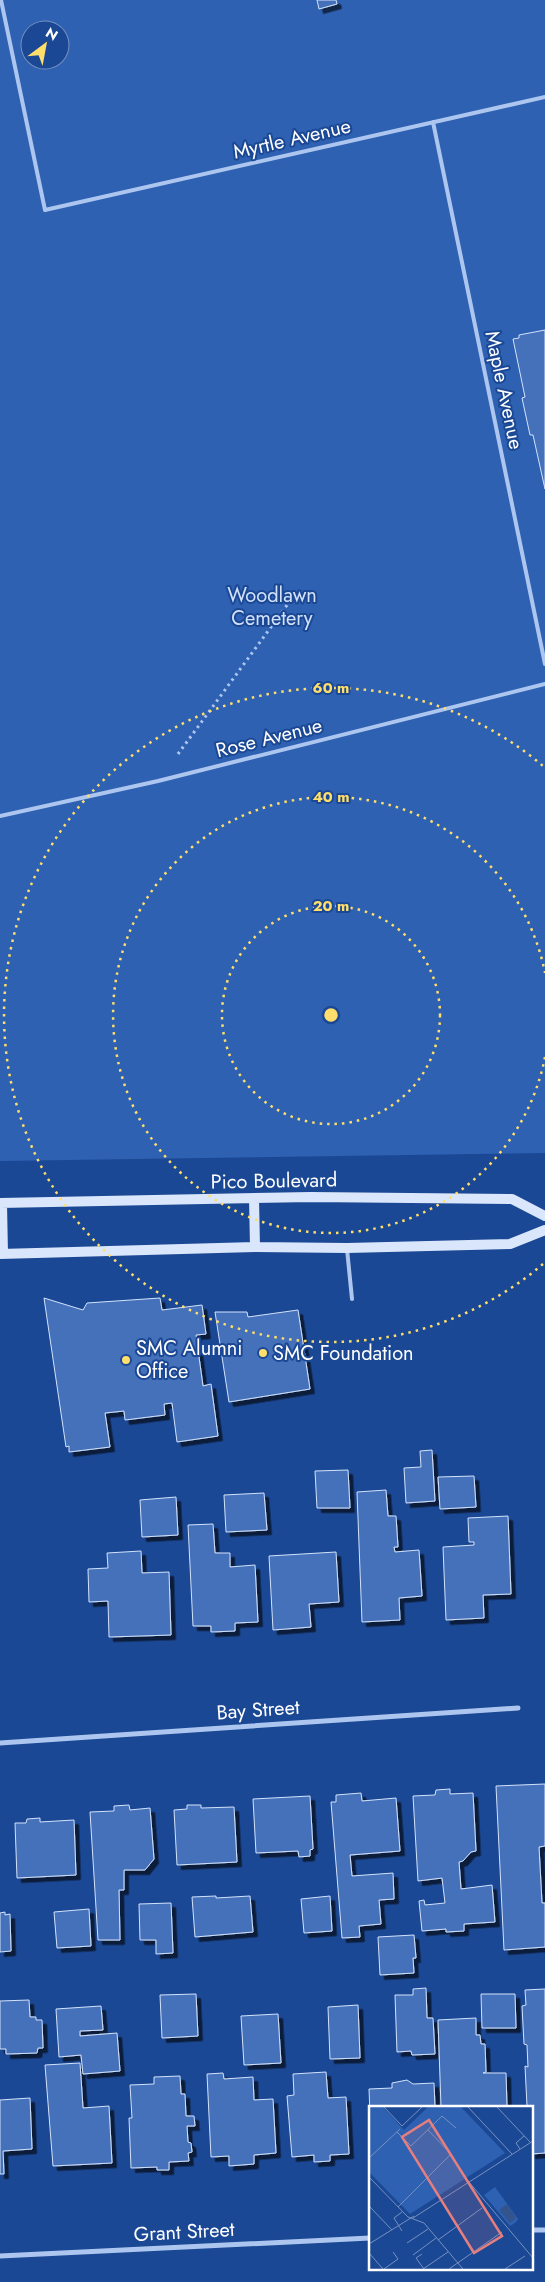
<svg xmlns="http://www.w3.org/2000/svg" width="545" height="2282" font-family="Jost,sans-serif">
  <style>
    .green { fill: #2e61b2; fill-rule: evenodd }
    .building { fill: #4471ba; stroke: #d3e2fb; filter: url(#shadow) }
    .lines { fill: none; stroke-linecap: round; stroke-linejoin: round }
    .path { stroke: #adc6ef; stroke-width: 3; stroke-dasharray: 2.5 4; stroke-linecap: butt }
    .service { stroke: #adc6ef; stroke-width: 4 }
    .minor { stroke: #adc6ef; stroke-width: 5 }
    .secondary { stroke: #dae6fb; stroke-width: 10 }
    .ring { fill: none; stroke: #ffde6b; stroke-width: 2.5; stroke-dasharray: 2.5 5 }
    .poi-dot { fill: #ffde6b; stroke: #1b4894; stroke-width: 2 }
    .labels { text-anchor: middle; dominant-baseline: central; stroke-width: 4; stroke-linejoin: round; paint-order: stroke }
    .street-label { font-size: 20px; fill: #fff; stroke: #1b4894 }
    .park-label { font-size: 20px; fill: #d3e2fb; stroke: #1b4894 }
    .poi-label { font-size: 20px; fill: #fff; stroke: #1b4894; text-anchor: start }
    .inset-road { fill: none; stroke: #7691bf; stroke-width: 1 }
    .view { fill: #e67e7e; fill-opacity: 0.15; stroke: #e67e7e; stroke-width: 2.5 }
    .inset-edge { fill: none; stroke: #fff; stroke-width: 2.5 }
    .centre { fill: #ffde6b; stroke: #1b4894; stroke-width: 2.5 }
    .ring-label { font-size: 15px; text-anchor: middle; font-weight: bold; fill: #ffde6b; stroke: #1b4894; stroke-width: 4; stroke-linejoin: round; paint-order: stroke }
  </style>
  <defs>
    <filter id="shadow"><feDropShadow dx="4.5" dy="4.5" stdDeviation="0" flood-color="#0009"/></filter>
  </defs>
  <rect width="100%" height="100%" fill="#1b4894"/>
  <path class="green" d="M 0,0 L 545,0 L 545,1153 L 0,1161 ZM 30,30 L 60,30 L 60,60 L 30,60 Z"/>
  <path class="building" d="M 317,0 L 336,0 L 337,4 L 319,9 Z
    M 545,330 L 545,489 L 533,435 L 530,435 L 522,398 L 525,397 L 513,339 L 519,338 L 519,335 Z
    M 44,1298 L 83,1310 L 87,1303 L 160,1298 L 162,1310 L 202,1305 L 206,1334 L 196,1335 L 203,1386 L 211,1384 L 218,1436 L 177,1442 L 172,1403 L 164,1404 L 165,1415 L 125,1420 L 124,1411 L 105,1413 L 110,1447 L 69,1452 L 69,1446 L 66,1447 Z
    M 298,1310 L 310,1389 L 229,1402 L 215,1312 L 247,1312 L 248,1317 Z
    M 432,1450 L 435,1501 L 406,1503 L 404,1468 L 421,1467 L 420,1451 Z
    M 348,1470 L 350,1508 L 317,1508 L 315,1471 Z
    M 474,1476 L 476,1507 L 440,1509 L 438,1477 Z
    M 386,1490 L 388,1516 L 396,1516 L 398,1547 L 394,1547 L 395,1552 L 419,1550 L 422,1596 L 399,1598 L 400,1620 L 362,1622 L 357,1492 Z
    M 264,1493 L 267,1530 L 226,1532 L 224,1495 Z
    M 176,1497 L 178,1535 L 142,1537 L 140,1500 Z
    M 508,1516 L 511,1594 L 483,1595 L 484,1618 L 446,1620 L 443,1547 L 474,1545 L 474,1542 L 469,1542 L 468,1518 Z
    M 213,1524 L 215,1553 L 230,1553 L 230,1567 L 255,1565 L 258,1622 L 235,1623 L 235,1631 L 211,1632 L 211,1626 L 193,1626 L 188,1525 Z
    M 141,1551 L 142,1573 L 169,1572 L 171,1635 L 109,1637 L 108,1601 L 89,1602 L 88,1569 L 108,1568 L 107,1553 Z
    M 336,1552 L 339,1602 L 309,1604 L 311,1627 L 273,1630 L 269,1556 Z
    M 545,1784 L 545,1846 L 539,1847 L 542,1903 L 545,1903 L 545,1947 L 504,1950 L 496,1786 Z
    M 450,1789 L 450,1794 L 473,1793 L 476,1851 L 471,1852 L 463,1861 L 459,1862 L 461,1889 L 492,1885 L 495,1922 L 464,1924 L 464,1931 L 446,1932 L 446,1929 L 422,1931 L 419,1901 L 424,1900 L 425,1905 L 445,1903 L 442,1878 L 418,1881 L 413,1796 L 435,1795 L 436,1790 Z
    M 361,1793 L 362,1801 L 396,1798 L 400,1851 L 350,1855 L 352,1876 L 393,1873 L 394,1899 L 379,1900 L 381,1924 L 359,1926 L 360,1937 L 342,1938 L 331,1802 L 336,1802 L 336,1795 Z
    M 310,1796 L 313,1849 L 310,1850 L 310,1856 L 299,1857 L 298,1851 L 256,1853 L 253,1799 Z
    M 129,1805 L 130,1810 L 150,1808 L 154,1859 L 145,1870 L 124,1870 L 124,1890 L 119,1890 L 120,1940 L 98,1940 L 90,1812 L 114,1811 L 114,1806 Z
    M 187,1805 L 201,1805 L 201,1808 L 234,1807 L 237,1862 L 177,1865 L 174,1810 L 187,1809 Z
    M 40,1818 L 40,1822 L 74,1820 L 76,1875 L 17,1878 L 15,1823 L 26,1823 L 27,1819 Z
    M 216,1896 L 216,1898 L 250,1896 L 253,1932 L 195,1937 L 192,1897 Z
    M 330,1896 L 332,1931 L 304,1933 L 301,1899 Z
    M 171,1903 L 173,1953 L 156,1954 L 156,1940 L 140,1940 L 139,1904 Z
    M 89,1909 L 91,1946 L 57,1948 L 54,1912 Z
    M 5,1912 L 5,1915 L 10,1914 L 11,1951 L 0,1952 L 0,1913 Z
    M 414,1935 L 416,1958 L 413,1958 L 414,1973 L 380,1975 L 378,1937 Z
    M 426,1988 L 427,2018 L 433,2018 L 435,2054 L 412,2055 L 411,2051 L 397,2052 L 395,1995 L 413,1995 L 413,1989 Z
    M 545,1989 L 545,2153 L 531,2154 L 531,2107 L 527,2106 L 525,2066 L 528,2067 L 527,2045 L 524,2044 L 522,2006 L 526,2005 L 525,1990 Z
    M 196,1994 L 198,2036 L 162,2038 L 160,1995 Z
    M 481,1994 L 515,1994 L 516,2028 L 482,2028 Z
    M 29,2000 L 30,2017 L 36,2017 L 36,2020 L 42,2020 L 43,2048 L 38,2048 L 37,2053 L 6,2054 L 6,2049 L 0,2049 L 0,2001 Z
    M 358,2005 L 360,2058 L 330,2059 L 328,2007 Z
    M 101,2006 L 103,2030 L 80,2031 L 80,2036 L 117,2033 L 120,2071 L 83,2074 L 81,2055 L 59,2057 L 56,2009 Z
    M 278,2014 L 281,2063 L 244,2065 L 241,2016 Z
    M 476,2018 L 476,2035 L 480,2035 L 481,2044 L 485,2044 L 486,2072 L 483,2073 L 506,2073 L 507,2107 L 441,2107 L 438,2020 Z
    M 80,2063 L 83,2108 L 109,2106 L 112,2163 L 53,2166 L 45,2065 Z
    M 326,2072 L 328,2098 L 346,2097 L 349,2154 L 330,2155 L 330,2161 L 314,2162 L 314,2155 L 292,2157 L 287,2096 L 294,2095 L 293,2074 Z
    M 223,2073 L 224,2079 L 253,2077 L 254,2100 L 273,2099 L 276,2153 L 254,2155 L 254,2164 L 229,2166 L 229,2156 L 211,2157 L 207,2074 Z
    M 180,2076 L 181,2094 L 185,2094 L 186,2116 L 194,2116 L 195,2126 L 187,2126 L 188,2142 L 191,2143 L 192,2152 L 188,2153 L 189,2161 L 169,2162 L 169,2170 L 157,2170 L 157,2167 L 131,2168 L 129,2118 L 132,2118 L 130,2085 L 154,2084 L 154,2077 Z
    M 407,2080 L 413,2084 L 434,2083 L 435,2107 L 370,2107 L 370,2114 L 369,2089 L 392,2088 L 392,2083 Z
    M 30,2098 L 32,2149 L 3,2151 L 4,2174 L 0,2174 L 0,2100 Z"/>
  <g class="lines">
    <path class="path" d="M 178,754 L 293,597"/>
    <path class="service" d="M 1,0 L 45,210 L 545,97
      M 433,122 L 545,664
      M 0,816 L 158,781 L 545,684
      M 347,1249 L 352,1299"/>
    <path class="minor" d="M 0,1743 L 518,1708
      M 531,2230 L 545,2230
      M 0,2256 L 370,2238"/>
    <path class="secondary" d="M 254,1198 L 255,1247
      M 0,1203 L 311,1197 L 512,1199 L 545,1216
      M 2,1203 L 3,1254
      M 0,1254 L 255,1247 L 347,1248 L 510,1244 L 545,1230"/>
  </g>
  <g class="ring">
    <circle cx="331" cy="1015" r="109"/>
    <path d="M545 1057A218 218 0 1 1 545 973"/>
    <path d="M543 1264A327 327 0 1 1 543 766"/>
  </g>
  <g class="poi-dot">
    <circle cx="263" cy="1353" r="5"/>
    <circle cx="126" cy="1360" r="5"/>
  </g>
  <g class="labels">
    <g class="street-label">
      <text transform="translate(292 139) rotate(-13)">Myrtle Avenue</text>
      <text transform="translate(504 390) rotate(78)">Maple Avenue</text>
      <text transform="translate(269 738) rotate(-14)">Rose Avenue</text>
      <text transform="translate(274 1181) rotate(-1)">Pico Boulevard</text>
      <text transform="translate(258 1710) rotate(-4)">Bay Street</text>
      <text transform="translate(184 2232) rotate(-3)">Grant Street</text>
    </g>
    <g class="park-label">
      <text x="272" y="595">Woodlawn<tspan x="272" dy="23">Cemetery</tspan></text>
    </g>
    <g class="poi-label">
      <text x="136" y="1348">SMC Alumni<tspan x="136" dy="23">Office</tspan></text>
      <text x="273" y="1353">SMC Foundation</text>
    </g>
  </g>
  <g transform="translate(369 2106)">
    <rect width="164" height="164" fill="#1b4894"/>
    <path d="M 0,0 L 13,0 L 35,24 L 60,0 L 91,0 L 136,47 L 41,108 L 0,66 ZM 126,81 L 149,113 L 146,117 L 141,120 L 115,89 Z" fill="#2e61b2"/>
    <path d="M 138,98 L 147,112 L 141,117 L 130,104 Z" fill="#33548c"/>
    <path class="inset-road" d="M 14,0 L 33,20 L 54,0M 98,0 L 143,48M 127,0 L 161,36M 28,26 L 42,40 L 73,10 L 87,22M 151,43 L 147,37 L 155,30M 0,52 L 31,23M 0,71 L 39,111 L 55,117 L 94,163M 100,76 L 164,152M 0,100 L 23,124M 29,101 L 82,48 L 59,24M 44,112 L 164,35M 33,125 L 25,112 L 33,106M 69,134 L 113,102M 38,137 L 59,123M 0,138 L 45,110M 0,147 L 14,163M 53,148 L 47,152 L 55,163M 44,149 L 67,132M 15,163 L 29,153 L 24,146M 54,163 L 79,146M 80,163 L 133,126M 136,163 L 156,150"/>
    <path class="view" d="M 60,14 L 133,130 L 105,147 L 33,31 Z"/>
    <rect width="164" height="164" class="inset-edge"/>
  </g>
  <circle cx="331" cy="1015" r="8" class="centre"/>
  <g class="ring-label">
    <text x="331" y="693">60 m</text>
    <text x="331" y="802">40 m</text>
    <text x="331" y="911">20 m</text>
  </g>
  <g transform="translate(45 45) rotate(32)"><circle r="24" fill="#1b4894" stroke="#7691bf"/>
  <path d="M0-4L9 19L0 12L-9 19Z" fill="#ffde6b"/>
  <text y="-8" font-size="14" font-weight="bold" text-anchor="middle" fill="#ffffff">N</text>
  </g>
</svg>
